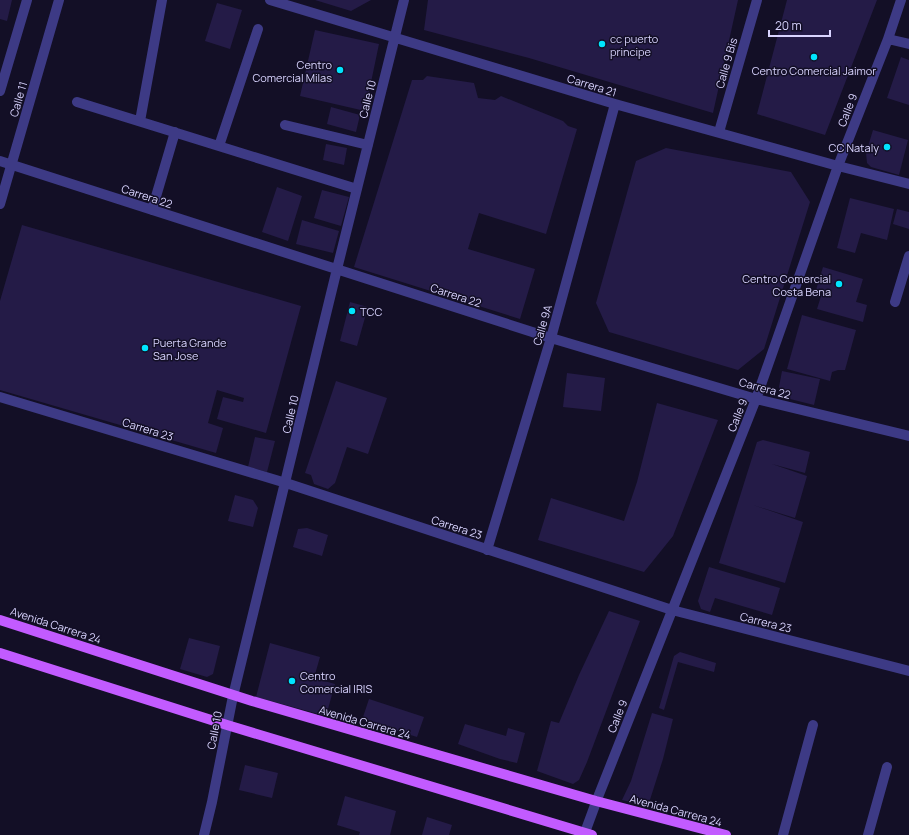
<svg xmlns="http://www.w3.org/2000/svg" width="909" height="835" font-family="Manrope,sans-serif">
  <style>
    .building { fill: #241b47 }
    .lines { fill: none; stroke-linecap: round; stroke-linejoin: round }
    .minor { stroke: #3d3a85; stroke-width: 10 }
    .major { stroke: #c25bff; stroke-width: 10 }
    .poi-dot { fill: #00e5ff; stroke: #130f26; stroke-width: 1.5 }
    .labels { text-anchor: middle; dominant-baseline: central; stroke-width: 3; stroke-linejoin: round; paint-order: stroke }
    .poi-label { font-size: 11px; fill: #d9d4ff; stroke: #130f26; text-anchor: start }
    .street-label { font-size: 11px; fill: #d9d4ff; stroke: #130f26 }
  </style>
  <rect width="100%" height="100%" fill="#130f26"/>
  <path class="building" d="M 0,0 L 12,0 L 7,21 L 0,19 Z
    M 315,0 L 371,0 L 351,11 Z
    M 428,0 L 738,0 L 713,113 L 529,58 L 424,30 Z
    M 787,0 L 877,0 L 825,135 L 757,114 Z
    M 217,3 L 242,10 L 230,49 L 205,41 Z
    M 315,30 L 379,44 L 365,111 L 300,96 Z
    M 901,57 L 909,60 L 909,105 L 887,98 Z
    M 427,76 L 474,83 L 478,98 L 495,100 L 501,96 L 563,121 L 568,126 L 577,129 L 546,234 L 479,213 L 468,249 L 535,269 L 520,319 L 354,267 L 412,80 L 423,80 Z
    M 331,107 L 360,115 L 356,132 L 327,124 Z
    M 873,130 L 908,140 L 899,175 L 871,167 L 867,163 L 866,153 Z
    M 326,144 L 347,148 L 344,165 L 323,160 Z
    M 666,148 L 791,172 L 810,202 L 764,349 L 738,370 L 609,332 L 596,303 L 636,161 Z
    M 277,187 L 302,196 L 288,241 L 262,232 Z
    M 322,190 L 349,197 L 341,226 L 314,218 Z
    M 850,198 L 894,209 L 887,240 L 861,233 L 855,253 L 837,248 Z
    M 897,209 L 909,212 L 909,229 L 893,224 Z
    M 302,220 L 339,231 L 333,253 L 296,244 Z
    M 22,225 L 301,306 L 266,433 L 217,419 L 223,397 L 243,402 L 244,398 L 217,390 L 208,423 L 223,428 L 216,453 L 0,390 L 0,301 Z
    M 823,267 L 863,279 L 856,302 L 846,299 L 867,305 L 863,322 L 817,309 L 822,293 L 816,290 Z
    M 350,302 L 368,307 L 357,346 L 340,341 Z
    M 802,315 L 856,330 L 845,370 L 838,370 L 832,372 L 830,381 L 787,369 Z
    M 782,371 L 820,379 L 814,405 L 782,397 L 779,387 Z
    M 567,373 L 605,378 L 601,411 L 563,407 Z
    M 336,381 L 387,398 L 368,454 L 347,447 L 335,483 L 328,489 L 314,484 L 311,475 L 305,473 Z
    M 657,403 L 718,420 L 673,536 L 644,572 L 538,540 L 551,498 L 624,521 L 637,482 Z
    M 255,437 L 275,441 L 267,472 L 248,467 Z
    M 763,440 L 810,452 L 805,473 L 772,464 L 807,476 L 795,518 L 753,505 L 803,522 L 785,583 L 719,563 L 757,442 Z
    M 235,495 L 253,500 L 258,508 L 253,527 L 228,521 Z
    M 307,528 L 328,535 L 322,556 L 293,547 L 298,529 Z
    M 709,567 L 780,588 L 772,615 L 715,598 L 710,612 L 701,609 L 698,601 Z
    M 609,611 L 640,621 L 587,762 L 579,780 L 573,784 L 537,771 L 551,721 L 559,723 L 579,675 Z
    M 189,638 L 220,646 L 213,674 L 207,677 L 180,669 Z
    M 270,643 L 320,657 L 314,678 L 335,684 L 326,716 L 256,697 Z
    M 680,652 L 716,663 L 714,672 L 678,662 L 664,710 L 659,708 L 674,656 Z
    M 369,699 L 424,717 L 417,737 L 362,720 Z
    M 652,713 L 673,719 L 663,759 L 648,806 L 622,800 L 631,781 Z
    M 465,724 L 506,736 L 508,728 L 525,733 L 517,763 L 500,759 L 458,744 Z
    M 245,765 L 278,773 L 272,798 L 239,790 Z
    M 345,796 L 396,811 L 390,835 L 359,835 L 360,832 L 337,825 Z
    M 427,817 L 452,825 L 449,835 L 422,835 Z"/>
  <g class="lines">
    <path class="minor" d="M 270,0 L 615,104 L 838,166 L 909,184
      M 888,39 L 909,44
      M 0,91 L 27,0
      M 77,102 L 357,189
      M 140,121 L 162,0
      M 285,125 L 368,145
      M 719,132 L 757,0
      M 219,146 L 258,29
      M 0,161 L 551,338 L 756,399 L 909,436
      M 0,204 L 59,0
      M 152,210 L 175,132
      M 895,302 L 909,256
      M 0,397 L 286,483 L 672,610 L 909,671
      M 487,550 L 551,338 L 615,104
      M 204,835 L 212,802 L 233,696 L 337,269 L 404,0
      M 584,835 L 598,797 L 756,399 L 838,166 L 888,39 L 901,0
      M 783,835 L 813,725
      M 868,835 L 887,767"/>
    <path class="major" d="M 0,620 L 252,701 L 596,801 L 726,835
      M 0,653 L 227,725 L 592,835"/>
  </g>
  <g class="poi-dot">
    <circle cx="602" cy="44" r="4"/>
    <circle cx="814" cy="57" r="4"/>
    <circle cx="340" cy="70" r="4"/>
    <circle cx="887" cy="147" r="4"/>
    <circle cx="839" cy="284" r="4"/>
    <circle cx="352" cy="311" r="4"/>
    <circle cx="145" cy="348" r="4"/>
    <circle cx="292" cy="681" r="4"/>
  </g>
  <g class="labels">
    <g class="poi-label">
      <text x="610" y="38">cc puerto<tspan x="610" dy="13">principe</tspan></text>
      <text x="332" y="64" text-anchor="end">Centro<tspan x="332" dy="13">Comercial Milas</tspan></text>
      <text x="814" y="70" text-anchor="middle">Centro Comercial Jaimor</text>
      <text x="879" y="147" text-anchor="end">CC Nataly</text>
      <text x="831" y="278" text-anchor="end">Centro Comercial<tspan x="831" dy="13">Costa Bena</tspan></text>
      <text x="360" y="311">TCC</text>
      <text x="153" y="342">Puerta Grande<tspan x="153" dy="13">San Jose</tspan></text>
      <text x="300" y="675">Centro<tspan x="300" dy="13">Comercial IRIS</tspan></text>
    </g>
    <g class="street-label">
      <text transform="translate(726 63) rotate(-74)">Calle 9 Bis</text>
      <text transform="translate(592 85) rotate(17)">Carrera 21</text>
      <text transform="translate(18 99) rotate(-74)">Calle 11</text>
      <text transform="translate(367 99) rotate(-76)">Calle 10</text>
      <text transform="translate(847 110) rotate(-69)">Calle 9</text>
      <text transform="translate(147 196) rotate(18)">Carrera 22</text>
      <text transform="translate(456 295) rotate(18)">Carrera 22</text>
      <text transform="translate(542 325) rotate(-74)">Calle 9A</text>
      <text transform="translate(765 388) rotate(15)">Carrera 22</text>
      <text transform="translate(290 414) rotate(-77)">Calle 10</text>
      <text transform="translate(737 415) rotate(-68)">Calle 9</text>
      <text transform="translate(148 429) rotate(17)">Carrera 23</text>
      <text transform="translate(457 527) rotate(18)">Carrera 23</text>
      <text transform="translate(766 622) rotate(14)">Carrera 23</text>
      <text transform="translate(56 625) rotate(18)">Avenida Carrera 24</text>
      <text transform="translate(617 716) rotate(-68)">Calle 9</text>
      <text transform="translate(365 722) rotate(16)">Avenida Carrera 24</text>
      <text transform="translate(214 730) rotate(-79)">Calle 10</text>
      <text transform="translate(676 810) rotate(15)">Avenida Carrera 24</text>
    </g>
  </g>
  <path d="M769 30v6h61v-6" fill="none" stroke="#d9d4ff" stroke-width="2"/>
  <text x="775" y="30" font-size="12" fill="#d9d4ff" stroke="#130f26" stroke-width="3" paint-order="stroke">20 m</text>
</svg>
